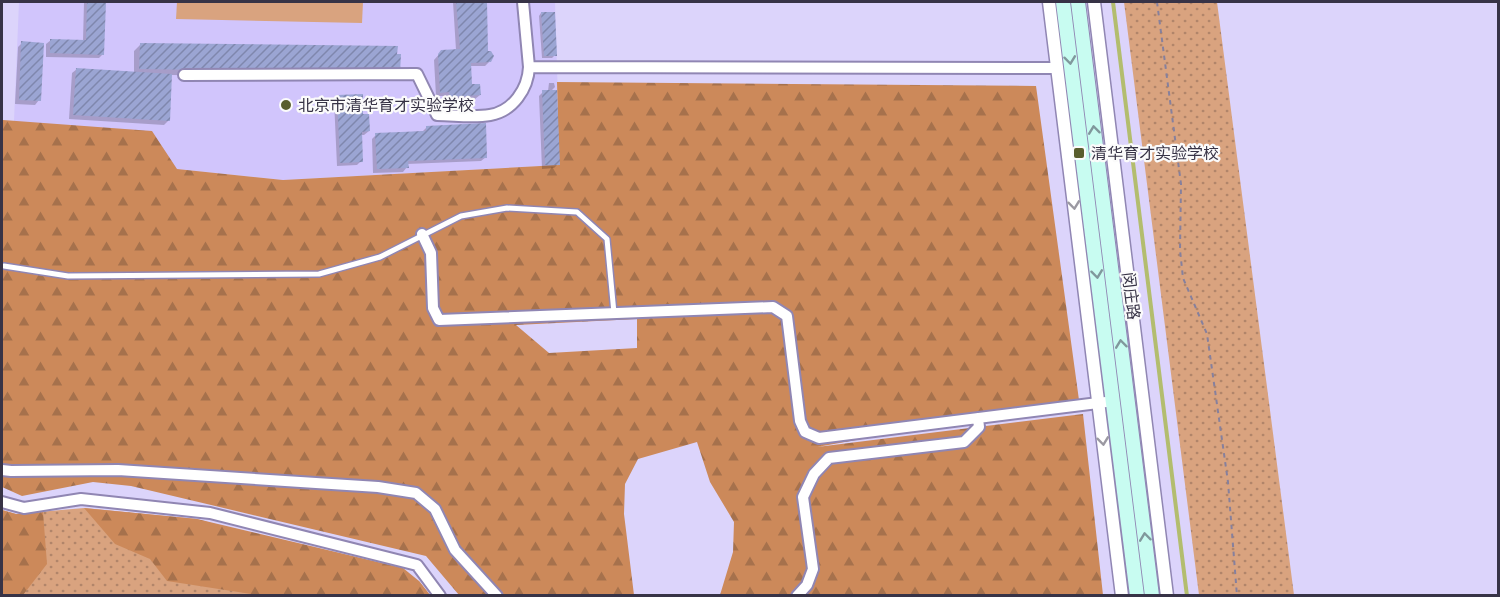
<svg xmlns="http://www.w3.org/2000/svg" width="1500" height="597" font-family="Montserrat,'Noto Sans SC',sans-serif">
  <style>
    .built { fill: #d1c5fc }
    .grass { fill: url(#grass-dots) }
    .forest { fill: url(#forest-firs); fill-rule: evenodd }
    .garden { fill: #d9a37f }
    .shadow { fill: #0003 }
    .lines { fill: none; stroke-linecap: round; stroke-linejoin: round }
    .stream { stroke: #b3bd6e; stroke-width: 4 }
    .building { fill: url(#building-hatch) }
    .service-casing { stroke: #9086b3; stroke-width: 8 }
    .minor-casing { stroke: #9086b3; stroke-width: 14 }
    .tertiary-casing { stroke: #9086b3; stroke-width: 15 }
    .secondary-casing { stroke: #9086b3; stroke-width: 16 }
    .path { stroke: #86809d; stroke-width: 2; stroke-dasharray: 4.5 4.5; stroke-linecap: butt }
    .service { stroke: #fff; stroke-width: 5 }
    .minor { stroke: #fff; stroke-width: 10 }
    .tertiary { stroke: #fff; stroke-width: 12 }
    .secondary { stroke: #c8fcf1; stroke-width: 14 }
    .oneway { stroke: #80989c }
    .oneway2 { stroke: #9b99a2 }
    .poi-dot { fill: #595e2d; stroke: #fbfbfb; stroke-width: 2 }
    .labels { text-anchor: middle; dominant-baseline: central; stroke-width: 4.5; stroke-linejoin: round; paint-order: stroke }
    .poi-label { font-size: 16px; fill: #373346; stroke: #fbfbfb; text-anchor: start }
    .street-label { font-size: 16px; fill: #373346; stroke: #fbfbfb }
  </style>
  <defs>
    <pattern id="grass-dots" width="8" height="8" patternUnits="userSpaceOnUse" patternTransform="scale(1.5)"><rect width="8" height="8" fill="#d9a37f"/><path d="M2 2h.1M6 6h.1" fill="none" stroke="#b1856a" stroke-width="1.8" stroke-linecap="round"/></pattern>
    <pattern id="forest-firs" width="22" height="20" patternUnits="userSpaceOnUse" patternTransform="scale(1.5)"><rect width="22" height="20" fill="#cc895a"/><path d="M5 1l3.5 6h-7zM16 11l3.5 6h-7z" fill="#a6714c"/></pattern>
    <pattern id="building-hatch" width="6" height="6" patternUnits="userSpaceOnUse" patternTransform="scale(1.5)"><rect width="6" height="6" fill="#9ba5d3"/><path d="M-1 1l2-2M0 6l6-6M5 7l2-2" fill="none" stroke="#7f87ad"/></pattern>
  </defs>
  <rect width="100%" height="100%" fill="#dcd4fb"/>
  <path class="built" d="M 19,2 L 555,2 L 560,165 L 283,180 L 177,169 L 14,121 Z"/>
  <path class="grass" d="M 1124,2 L 1217,2 L 1294,595 L 1199,595 Z
    M 84,508 L 197,519 L 419,581 L 430,595 L 2,595 L 2,510 L 16,514 Z"/>
  <path class="forest" d="M 557,82 L 1036,86 L 1079,400 L 817,447 L 1083,414 L 1103,595 L 720,595 L 733,552 L 734,522 L 710,482 L 697,442 L 638,459 L 625,484 L 624,514 L 634,595 L 459,595 L 426,556 L 131,486 L 93,482 L 22,496 L 2,487 L 3,120 L 152,131 L 177,169 L 283,180 L 559,165 ZM 637,319 L 637,348 L 549,353 L 516,325 Z
    M 84,508 L 197,519 L 403,568 L 419,581 L 430,595 L 258,595 L 167,581 L 150,559 L 115,544 Z
    M 2,510 L 16,514 L 43,512 L 47,564 L 23,595 L 2,595 Z"/>
  <path class="garden" d="M 177,2 L 363,2 L 362,23 L 176,19 Z"/>
  <path class="shadow" d="M 84,2 L 104,2 L 103,54 L 99,58 L 46,57 L 46,44 L 51,40 L 83,41 Z
    M 453,2 L 485,2 L 486,52 L 490,61 L 485,66 L 469,66 L 470,86 L 480,95 L 475,99 L 446,100 L 446,96 L 436,96 L 434,60 L 442,51 L 456,50 Z
    M 541,13 L 555,55 L 552,58 L 542,58 L 539,16 Z
    M 22,43 L 39,100 L 35,105 L 15,104 L 18,47 Z
    M 140,45 L 393,78 L 171,75 L 168,121 L 164,125 L 69,119 L 72,73 L 77,69 L 134,73 L 134,51 Z
    M 549,83 L 554,83 L 555,87 L 551,91 L 558,164 L 554,168 L 542,169 L 539,96 L 543,92 L 548,91 Z
    M 338,96 L 369,131 L 364,135 L 360,135 L 361,161 L 357,165 L 337,166 L 334,100 Z
    M 427,127 L 486,157 L 481,161 L 407,164 L 407,167 L 403,172 L 373,173 L 372,139 L 376,135 L 423,131 Z"/>
  <g class="lines">
    <path class="stream" d="M 1113,2 L 1187,596"/>
  </g>
  <path class="building" d="M 87,2 L 106,2 L 104,55 L 50,53 L 50,39 L 86,40 Z
    M 456,2 L 487,2 L 488,51 L 491,51 L 494,56 L 491,62 L 471,63 L 472,84 L 480,84 L 481,95 L 450,97 L 449,92 L 440,93 L 438,54 L 441,50 L 460,49 Z
    M 541,12 L 555,12 L 557,56 L 544,56 Z
    M 21,41 L 44,43 L 41,101 L 19,100 Z
    M 140,43 L 398,46 L 397,54 L 401,54 L 400,73 L 139,69 Z
    M 76,68 L 172,74 L 170,121 L 73,115 Z
    M 542,90 L 557,90 L 560,165 L 545,165 Z
    M 363,94 L 363,114 L 369,114 L 370,131 L 362,132 L 363,162 L 340,163 L 337,95 Z
    M 486,123 L 487,158 L 408,161 L 409,168 L 377,169 L 375,133 L 426,131 L 426,126 Z"/>
  <g class="lines">
    <defs>
      <path id="service" d="M 4,266 L 68,276 L 319,274 L 380,257 L 461,216 L 507,208 L 577,212 L 607,239 L 614,313"/>
      <path id="minor" d="M 523,2 L 529,67
        M 184,75 L 417,74 L 437,115 C 454,115 473,118 490,115 C 513,111 528,89 529,67 L 1057,68
        M 422,234 L 431,253 L 433,308 L 439,320 L 773,307 L 787,316 L 800,421 L 805,432 L 819,438 L 1106,402
        M 2,470 L 11,471 L 118,470 L 378,487 L 416,493 L 435,509 L 455,550 L 497,596
        M 2,502 L 24,508 L 81,499 L 210,513 L 417,565 L 440,596
        M 797,596 L 807,585 L 813,569 L 803,497 L 814,474 L 829,458 L 964,442 L 979,427 L 978,418"/>
      <path id="tertiary" d="M 1049,2 L 1122,596
        M 1094,2 L 1167,596"/>
      <path id="secondary" d="M 1063,2 L 1137,596
        M 1078,2 L 1152,596"/>
    </defs>
    <use href="#service" class="service-casing"/>
    <use href="#minor" class="minor-casing"/>
    <use href="#tertiary" class="tertiary-casing"/>
    <use href="#secondary" class="secondary-casing"/>
    <path class="path" d="M 1157,2 L 1181,184 L 1180,250 L 1183,278 L 1207,334 L 1228,482 L 1237,596"/>
    <use href="#service" class="service"/>
    <use href="#minor" class="minor"/>
    <use href="#tertiary" class="tertiary"/>
    <use href="#secondary" class="secondary"/>
  </g>
  <defs><path id="oneway-chevron" d="M-2-3.5L2.5 0L-2 3.5" fill="none" stroke-width="1.6" stroke-linecap="round" stroke-linejoin="round" transform="scale(1.5)"/></defs>
  <g class="oneway">
    <use href="#oneway-chevron" transform="translate(1070 60) rotate(83)"/>
    <use href="#oneway-chevron" transform="translate(1094 130) rotate(-97)"/>
    <use href="#oneway-chevron" transform="translate(1097 274) rotate(83)"/>
    <use href="#oneway-chevron" transform="translate(1121 344) rotate(-97)"/>
    <use href="#oneway-chevron" transform="translate(1145 537) rotate(-97)"/>
  </g>
  <g class="oneway2">
    <use href="#oneway-chevron" transform="translate(1074 205) rotate(83)"/>
    <use href="#oneway-chevron" transform="translate(1103 441) rotate(83)"/>
  </g>
  <g class="poi-dot">
    <circle cx="286" cy="105" r="6"/>
    <rect x="1073" y="147" width="12" height="12" rx="3"/>
  </g>
  <g class="labels">
    <g class="poi-label">
      <text x="298" y="105">北京市清华育才实验学校</text>
      <text x="1091" y="153">清华育才实验学校</text>
    </g>
    <g class="street-label">
      <text transform="translate(1131 296) rotate(83)">闵庄路</text>
    </g>
  </g>
  <rect width="1500" height="597" fill="none" stroke="#373346" stroke-width="6"/>
</svg>
